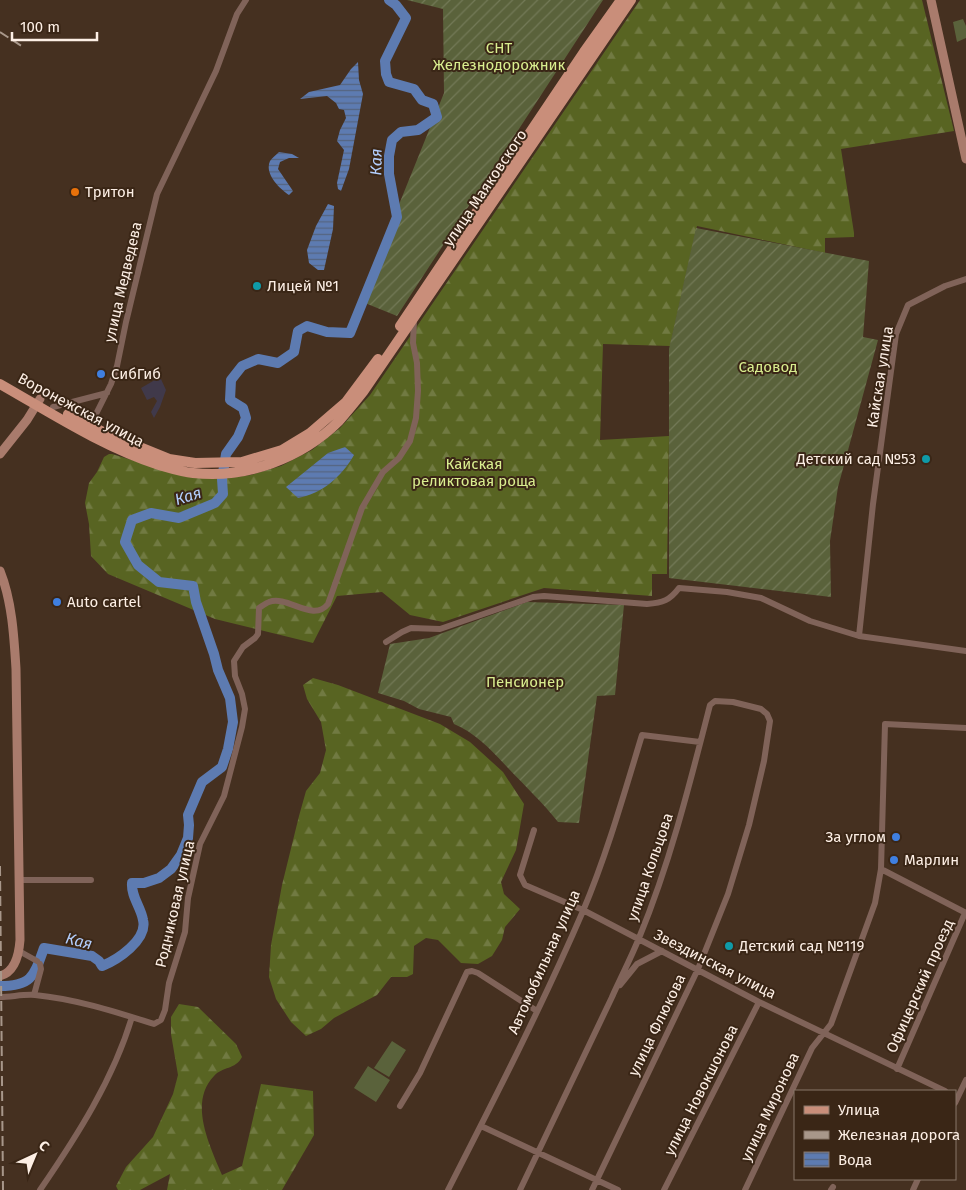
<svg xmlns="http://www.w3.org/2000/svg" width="966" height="1190" font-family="'Fira Sans',sans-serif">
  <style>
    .commercial { fill: #40394a }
    .forest { fill: url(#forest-firs) }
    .park { fill: #5a623b }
    .garden { fill: url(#garden-furrows) }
    .water { fill: url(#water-rules) }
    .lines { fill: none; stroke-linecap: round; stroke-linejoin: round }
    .river { stroke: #5d7bb1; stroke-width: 10 }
    .street { stroke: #806359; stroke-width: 6 }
    .secondary { stroke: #a97b6c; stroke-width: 9 }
    .primary { stroke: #c98e7a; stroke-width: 10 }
    .rail { stroke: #a8978a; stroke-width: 2; stroke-dasharray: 10 5; stroke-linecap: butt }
    .food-dot { fill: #e8710a; stroke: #3a2616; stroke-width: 2 }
    .culture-dot { fill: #0f9aa8; stroke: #3a2616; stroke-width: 2 }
    .shop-dot { fill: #3f7fe0; stroke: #3a2616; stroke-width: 2 }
    .labels { text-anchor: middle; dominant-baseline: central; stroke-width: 4; stroke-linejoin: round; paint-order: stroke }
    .park-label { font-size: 15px; fill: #d9ee8f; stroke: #3a2616 }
    .street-label { font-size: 15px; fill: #fdefe5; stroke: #3a2616 }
    .poi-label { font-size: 15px; fill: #fdefe5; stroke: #3a2616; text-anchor: start }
    .water-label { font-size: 16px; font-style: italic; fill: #b3cefd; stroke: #3a2616 }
  </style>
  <defs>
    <pattern id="forest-firs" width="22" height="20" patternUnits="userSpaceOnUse" patternTransform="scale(1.25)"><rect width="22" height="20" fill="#586422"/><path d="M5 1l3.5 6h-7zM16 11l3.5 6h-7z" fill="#717a42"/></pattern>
    <pattern id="garden-furrows" width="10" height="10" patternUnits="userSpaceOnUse" patternTransform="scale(1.25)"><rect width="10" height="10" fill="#5a623b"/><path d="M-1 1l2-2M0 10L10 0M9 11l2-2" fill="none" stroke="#737957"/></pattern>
    <pattern id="water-rules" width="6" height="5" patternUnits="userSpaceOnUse" patternTransform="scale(1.25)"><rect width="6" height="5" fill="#5d7bb1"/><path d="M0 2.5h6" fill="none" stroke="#556480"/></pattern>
  </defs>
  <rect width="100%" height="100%" fill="#453020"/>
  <path class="commercial" d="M 160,377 L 166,390 L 160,407 L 154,418 L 151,412 L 157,401 L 154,397 L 147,400 L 141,388 Z"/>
  <path class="forest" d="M 640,0 L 922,0 L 954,131 L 841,149 L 854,233 L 854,237 L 825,238 L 825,253 L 697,226 L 670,346 L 603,344 L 600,440 L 669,436 L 667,574 L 652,574 L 652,596 L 544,588 L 443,622 L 410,615 L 382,592 L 337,596 L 313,643 L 215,619 L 108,574 L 91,556 L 89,524 L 85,503 L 89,483 L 97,472 L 104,457 L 109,454 L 112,454 L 184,476 L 222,479 L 251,475 L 281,466 L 312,450 L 340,428 L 370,395 Z
    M 313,678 L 338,685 L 440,724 L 470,742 L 503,772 L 524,804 L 516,850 L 501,882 L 504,894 L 520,909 L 505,927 L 502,940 L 492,956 L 478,964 L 461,963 L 438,940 L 426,938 L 414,946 L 413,974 L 407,977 L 391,977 L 377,995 L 334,1018 L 321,1029 L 306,1036 L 291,1022 L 276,999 L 269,977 L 271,945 L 282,885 L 299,816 L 306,791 L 320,773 L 326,750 L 321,722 L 307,699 L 303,685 Z
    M 179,1004 L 198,1007 L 236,1044 L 242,1057 C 235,1070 223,1066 214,1076 C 188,1103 210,1146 222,1175 L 242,1166 L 261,1084 L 313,1091 L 314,1135 L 282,1190 L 167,1190 L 170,1174 L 140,1190 L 118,1190 L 116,1186 L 126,1167 L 153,1137 L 173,1094 L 178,1075 L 171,1034 L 171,1017 Z"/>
  <path class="park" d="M 963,19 L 966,26 L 966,38 L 957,42 L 953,22 Z
    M 392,1041 L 406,1050 L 389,1077 L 374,1068 Z
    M 368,1066 L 390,1080 L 376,1102 L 354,1088 Z"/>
  <path class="garden" d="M 407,0 L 603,0 L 397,316 L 360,301 L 444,93 L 443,9 Z
    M 696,228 L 869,261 L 863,337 L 878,340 L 838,487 L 830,541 L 831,597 L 669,578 L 669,349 Z
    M 527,602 L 624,605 L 615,695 L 597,696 L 579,823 L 558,822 C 543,803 525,786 508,768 C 492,751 476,733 454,724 L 451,717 L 419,709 L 404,701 L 378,693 L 390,644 L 429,638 Z"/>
  <path class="water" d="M 358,62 L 359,80 L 363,94 L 349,169 L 341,191 L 338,189 L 337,183 L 344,150 L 337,141 L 340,130 L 346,118 L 344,110 L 339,109 L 336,103 L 327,96 L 300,99 L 309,92 L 340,85 L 351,69 Z
    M 279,152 L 292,154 L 299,158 L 289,158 L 280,162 L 278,169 L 293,191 L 289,195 C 280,189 264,174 270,161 C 272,158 276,155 279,152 Z
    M 328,204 L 334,206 L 333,229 L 324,270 L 318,270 L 309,263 L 307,250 L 316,226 Z
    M 345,447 L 354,455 C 342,476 322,494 298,498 L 286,487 L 328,453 Z"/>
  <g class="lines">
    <path class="river" d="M 0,986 C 32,986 34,976 44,948 L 92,956 L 99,961 L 102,966 C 117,960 148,940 143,920 C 141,907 131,897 132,883 L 144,883 L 159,878 L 171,869 L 181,855 L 188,838 L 189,825 L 188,815 L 202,782 L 222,767 L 228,749 L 233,722 L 230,698 L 218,670 L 214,654 L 196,602 L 193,586 L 159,582 L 138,565 L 125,542 L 132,520 L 151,513 L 179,518 L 215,503 L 223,494 L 222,479 L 226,454 L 238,437 L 246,418 L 243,408 L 230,400 L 231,380 L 242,366 L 258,359 L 278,363 L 294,352 L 298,331 L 307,326 L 327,332 L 350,333 L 397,217 L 389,174 L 389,156 L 392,140 L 401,132 L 418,130 L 437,117 L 433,104 L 422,100 L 414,89 L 389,82 L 386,74 L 385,61 L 406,18 L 396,5 L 389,0"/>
    <path class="street" d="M 53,407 L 107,393
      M 89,428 L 111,384 L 117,366 L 126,322 L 157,194 L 216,71 L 237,14 L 246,0
      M 859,636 L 873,504 L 896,334 L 908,305 L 945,286 L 966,279
      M 386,642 L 402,632 L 411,628 L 440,629 L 533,597 L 544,596 L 647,604 C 663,603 670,600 679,588 L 727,592 L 761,598 L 810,621 L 859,636 L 966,651
      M 534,830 L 520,875 L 525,885 L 583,910 L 759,1002 L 945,1091
      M 881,869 L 966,913
      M 19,880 L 91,880
      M 19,951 L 37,961
      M 620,985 L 637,964 L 662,951
      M 34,995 L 41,969 L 40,964
      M 0,997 C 11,997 24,994 35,995 C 76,999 116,1012 154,1024 L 161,1020 L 165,1010 L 169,983 L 185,932 L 188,898 L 200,844 L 224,796 L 242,727 L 245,709 L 242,694 L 235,676 L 234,661 L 243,647 L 255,638 L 258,634 L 259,608 C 262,606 266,603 269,602 C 288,595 313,623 328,604 L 362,508 L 383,472 L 399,458 L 410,441 L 416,418 L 418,391 L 417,363 L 413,343 L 414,320
      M 897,1069 L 965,913
      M 955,1103 L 966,1080
      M 400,1106 L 420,1073 L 467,972 L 472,971 L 478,973 L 537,1011
      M 481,1126 L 618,1190
      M 40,1190 C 77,1136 113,1080 132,1017
      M 448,1190 C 495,1098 542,1006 583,911 C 607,854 624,794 642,735 L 700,742
      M 520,1190 L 613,995
      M 592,1190 L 698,969 L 728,894 L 749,825 L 764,761 L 770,721 L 767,714 L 761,709 L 733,702 L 715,701 L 710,705 C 690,783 670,863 639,938 C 631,958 621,977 612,997
      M 664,1190 L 759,1002
      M 745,1190 L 812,1048 L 831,1024 L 875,903 L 881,869 L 885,724 L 966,728
      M 831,1190 L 833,1187
      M 913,1190 L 918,1179"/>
    <path class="secondary" d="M 931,0 L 966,159
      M 0,454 L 27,420 L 40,399
      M 0,571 C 12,601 14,636 16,669 L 20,940 C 19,954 15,972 0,976"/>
    <path class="primary" d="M 400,326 L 584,52 L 621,0
      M 0,384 C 51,413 103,447 159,465 C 170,468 181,472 193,473 C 245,479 301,459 339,421 C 347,412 355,402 363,392 L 631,0
      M 68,414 L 105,433 L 169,459 L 195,463 L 242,462 L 282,450 L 310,433 L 346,402 L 378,359"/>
    <path class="rail" d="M 0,32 L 23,47
      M 0,866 L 3,1190"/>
  </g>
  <circle class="food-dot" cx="75" cy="192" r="5"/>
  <g class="culture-dot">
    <circle cx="257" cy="286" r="5"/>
    <circle cx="926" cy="459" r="5"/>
    <circle cx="729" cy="946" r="5"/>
  </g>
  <g class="shop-dot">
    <circle cx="101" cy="374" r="5"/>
    <circle cx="57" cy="602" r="5"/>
    <circle cx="896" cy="837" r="5"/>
    <circle cx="894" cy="860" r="5"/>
  </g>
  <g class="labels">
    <g class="park-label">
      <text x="499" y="48">СНТ<tspan x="499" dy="17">Железнодорожник</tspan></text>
      <text x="768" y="367">Садовод</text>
      <text x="474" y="464">Кайская<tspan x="474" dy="17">реликтовая роща</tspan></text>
      <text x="525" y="682">Пенсионер</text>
    </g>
    <g class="street-label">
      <text transform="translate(485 188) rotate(-56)">улица Маяковского</text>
      <text transform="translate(123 282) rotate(-77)">улица Медведева</text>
      <text transform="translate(880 377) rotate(-81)">Кайская улица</text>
      <text transform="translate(81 410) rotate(28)">Воронежская улица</text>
      <text transform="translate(650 867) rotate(-71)">улица Кольцова</text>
      <text transform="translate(175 904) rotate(-77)">Родниковая улица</text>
      <text transform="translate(544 962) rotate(-66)">Автомобильная улица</text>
      <text transform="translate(715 964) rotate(27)">Звездинская улица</text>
      <text transform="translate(920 986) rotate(-66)">Офицерский проезд</text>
      <text transform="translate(657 1025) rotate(-64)">улица Флюкова</text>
      <text transform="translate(701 1090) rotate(-63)">улица Новокшонова</text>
      <text transform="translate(770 1107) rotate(-65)">улица Миронова</text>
    </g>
    <g class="poi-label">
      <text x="85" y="192">Тритон</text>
      <text x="267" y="286">Лицей №1</text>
      <text x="111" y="374">СибГиб</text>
      <text x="916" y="459" text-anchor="end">Детский сад №53</text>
      <text x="67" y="602">Auto cartel</text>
      <text x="886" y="837" text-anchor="end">За углом</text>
      <text x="904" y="860">Марлин</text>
      <text x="739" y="946">Детский сад №119</text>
    </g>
    <g class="water-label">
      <text transform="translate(376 162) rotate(-89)">Кая</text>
      <text transform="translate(188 496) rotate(-17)">Кая</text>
      <text transform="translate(79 941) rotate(14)">Кая</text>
    </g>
  </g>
  <rect x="794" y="1090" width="162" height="90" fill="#3a2616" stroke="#887669"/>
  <rect x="804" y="1106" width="25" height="8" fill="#c98e7a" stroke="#887669"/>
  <text x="838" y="1115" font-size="15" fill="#fdefe5">Улица</text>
  <rect x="804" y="1131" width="25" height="8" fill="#a8978a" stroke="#887669"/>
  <text x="838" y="1140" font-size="15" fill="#fdefe5">Железная дорога</text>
  <rect x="804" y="1152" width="25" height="15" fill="url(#water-rules)" stroke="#887669"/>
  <text x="838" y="1165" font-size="15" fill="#fdefe5">Вода</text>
  <g transform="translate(35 1155) rotate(44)" stroke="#3a2616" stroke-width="4" paint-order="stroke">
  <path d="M0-4L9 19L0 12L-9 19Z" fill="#fdefe5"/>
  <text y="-8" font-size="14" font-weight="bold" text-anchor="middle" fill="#fdefe5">С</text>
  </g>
  <path d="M12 32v8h85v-8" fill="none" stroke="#fdefe5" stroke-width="2.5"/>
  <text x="20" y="32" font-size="15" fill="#fdefe5" stroke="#3a2616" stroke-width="4" paint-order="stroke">100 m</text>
</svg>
